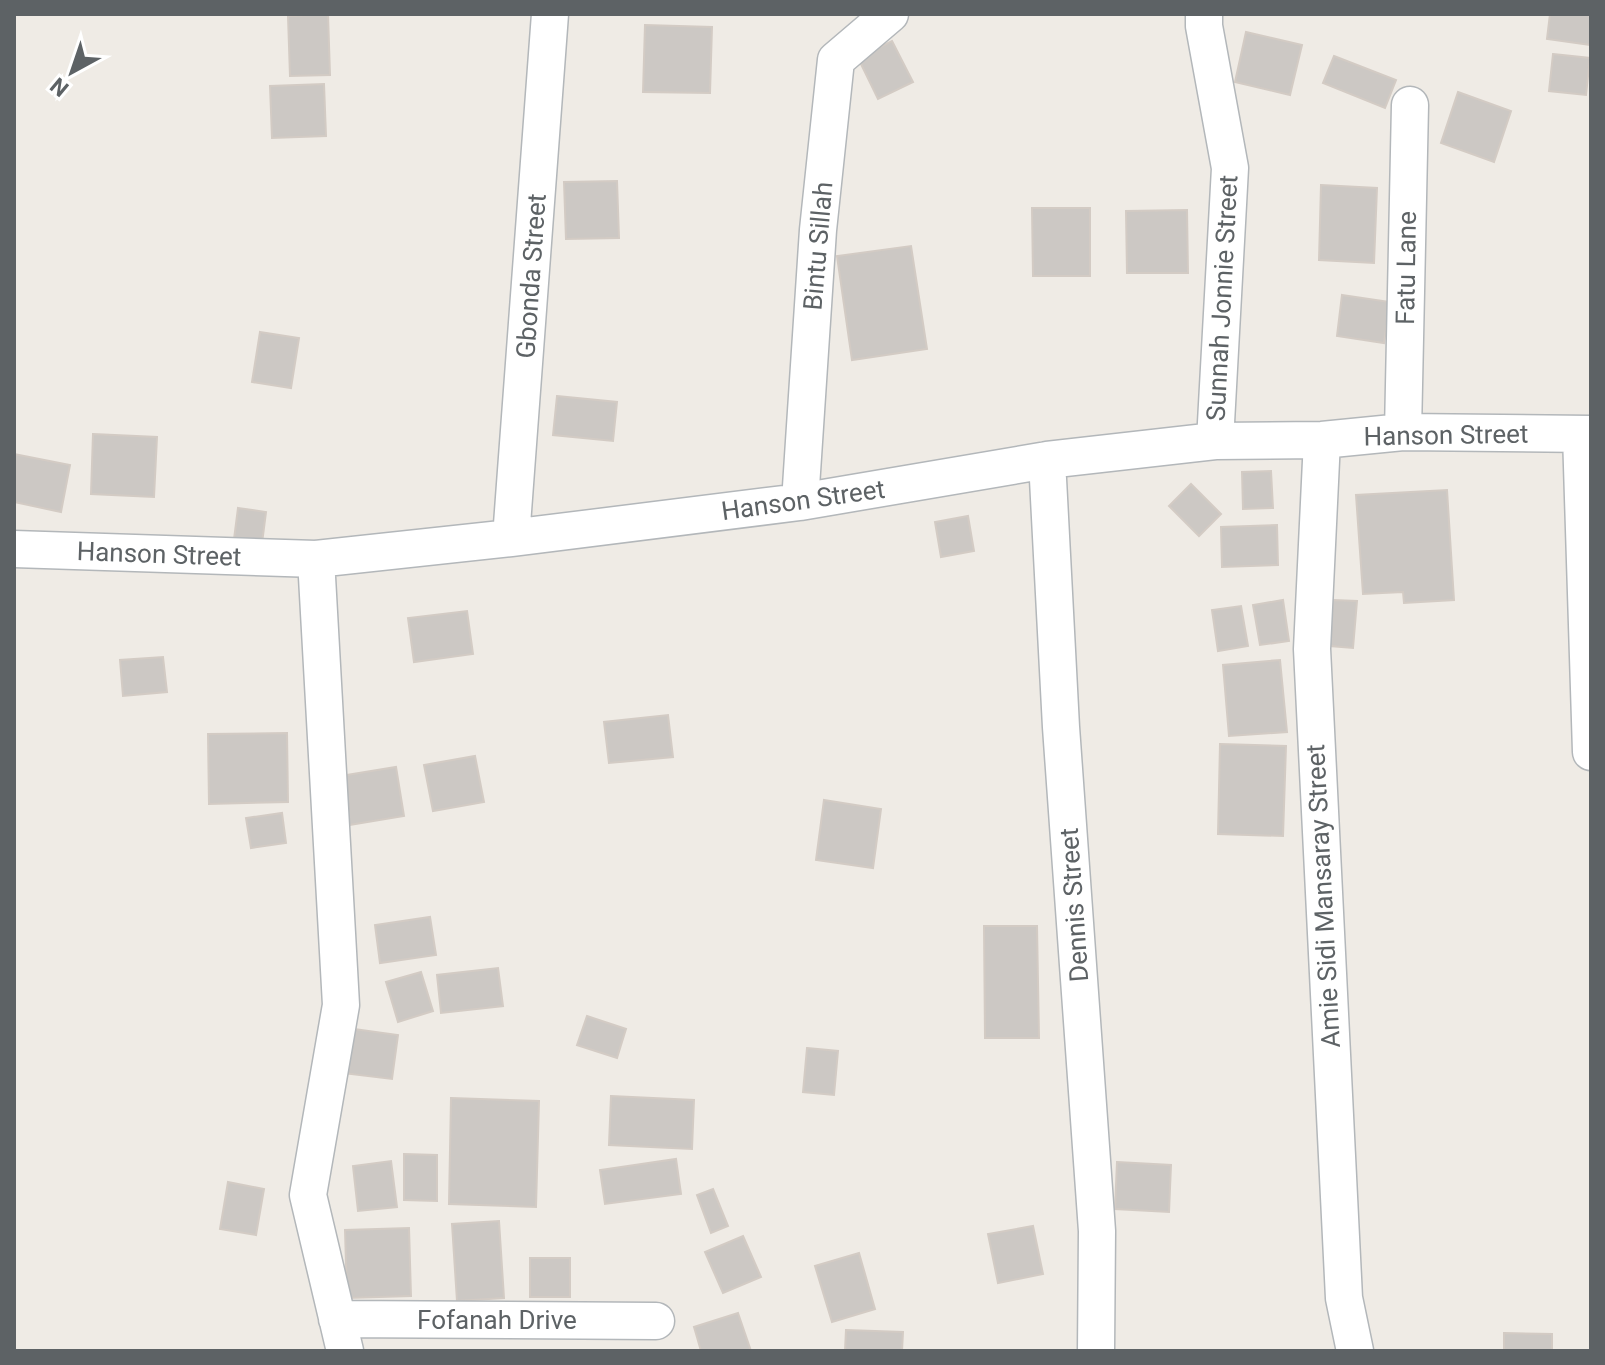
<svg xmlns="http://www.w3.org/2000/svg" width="1605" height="1365" font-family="Roboto,sans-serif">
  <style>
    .building { fill: #ccc8c4; stroke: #d3cbc4; stroke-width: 2 }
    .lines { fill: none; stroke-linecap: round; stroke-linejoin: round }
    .street-casing { stroke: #b3b7ba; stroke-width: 39 }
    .street { stroke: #fff; stroke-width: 36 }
    .labels { text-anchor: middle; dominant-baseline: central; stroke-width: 8; stroke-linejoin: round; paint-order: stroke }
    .street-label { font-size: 26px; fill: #5d6265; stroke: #fff }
  </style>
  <rect width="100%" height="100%" fill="#efebe5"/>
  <path class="building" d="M 328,14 L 330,75 L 290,76 L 288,16 Z
    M 1550,14 L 1591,14 L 1591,45 L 1547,39 Z
    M 645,25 L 712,27 L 710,93 L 643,92 Z
    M 1246,32 L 1302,45 L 1290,95 L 1235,82 Z
    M 892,41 L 913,82 L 878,99 L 858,58 Z
    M 1553,54 L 1590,58 L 1586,95 L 1549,91 Z
    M 1334,56 L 1396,80 L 1385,108 L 1323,83 Z
    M 324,84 L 326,136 L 272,138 L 270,86 Z
    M 1458,92 L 1511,111 L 1494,162 L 1441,143 Z
    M 617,181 L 619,238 L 566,239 L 564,182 Z
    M 1321,185 L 1377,188 L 1374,263 L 1319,260 Z
    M 1032,208 L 1090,208 L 1090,276 L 1033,276 Z
    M 1187,210 L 1188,273 L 1127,273 L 1126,211 Z
    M 911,246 L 927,349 L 852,360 L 837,256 Z
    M 1342,295 L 1390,302 L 1384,343 L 1337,336 Z
    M 260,332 L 299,338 L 291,388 L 252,382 Z
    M 557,396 L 617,402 L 613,441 L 553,435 Z
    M 93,434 L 157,437 L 154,497 L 91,494 Z
    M 14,454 L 70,465 L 61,512 L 14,502 Z
    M 1271,471 L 1273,508 L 1243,509 L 1242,472 Z
    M 1191,484 L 1221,514 L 1199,536 L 1169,506 Z
    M 1447,490 L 1454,600 L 1404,603 L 1403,592 L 1363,594 L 1356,495 Z
    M 238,508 L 266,512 L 261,551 L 233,547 Z
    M 968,516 L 974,551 L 941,557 L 935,522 Z
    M 1277,525 L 1278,565 L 1222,567 L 1221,527 Z
    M 1283,600 L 1289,641 L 1260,645 L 1253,605 Z
    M 1333,600 L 1357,601 L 1353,648 L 1330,646 Z
    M 1241,606 L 1248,646 L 1218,651 L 1212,610 Z
    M 467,611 L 473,654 L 414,662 L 408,618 Z
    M 163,657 L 167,692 L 123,696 L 120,660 Z
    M 1280,660 L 1287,732 L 1229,736 L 1223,665 Z
    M 668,715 L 673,757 L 609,763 L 604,722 Z
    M 287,733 L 288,802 L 209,804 L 208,734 Z
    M 1220,744 L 1286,746 L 1283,836 L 1218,834 Z
    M 475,756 L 484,802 L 433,811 L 424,765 Z
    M 396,767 L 404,816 L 343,826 L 334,777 Z
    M 824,800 L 881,809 L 873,868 L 816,860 Z
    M 282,813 L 286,843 L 251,848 L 246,818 Z
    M 430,917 L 436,955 L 380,963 L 375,925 Z
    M 984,926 L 1037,926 L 1039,1038 L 985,1038 Z
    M 498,968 L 503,1006 L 441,1013 L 437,975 Z
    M 421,972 L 433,1011 L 398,1022 L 386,982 Z
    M 587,1016 L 626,1029 L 617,1058 L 577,1045 Z
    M 347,1028 L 398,1035 L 392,1079 L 342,1073 Z
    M 807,1048 L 838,1051 L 834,1095 L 803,1092 Z
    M 611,1096 L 694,1100 L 692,1149 L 609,1145 Z
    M 451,1098 L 539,1101 L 536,1207 L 449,1204 Z
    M 404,1154 L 437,1155 L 437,1201 L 404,1200 Z
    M 676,1159 L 681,1194 L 605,1204 L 600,1170 Z
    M 391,1161 L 397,1207 L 358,1211 L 353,1166 Z
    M 1117,1162 L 1171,1165 L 1169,1212 L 1115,1209 Z
    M 228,1182 L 264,1189 L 256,1235 L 220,1229 Z
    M 713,1189 L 728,1226 L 711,1233 L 697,1195 Z
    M 499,1221 L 504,1298 L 457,1301 L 452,1224 Z
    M 1033,1226 L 1043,1274 L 998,1283 L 988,1234 Z
    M 409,1228 L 411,1296 L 347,1298 L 345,1230 Z
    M 743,1236 L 761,1277 L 723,1293 L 705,1252 Z
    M 859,1253 L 875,1309 L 832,1322 L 815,1266 Z
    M 530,1258 L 570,1258 L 570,1297 L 530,1297 Z
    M 738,1313 L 751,1351 L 701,1351 L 694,1327 Z
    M 846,1330 L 903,1332 L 902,1351 L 845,1351 Z
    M 1504,1333 L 1552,1334 L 1552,1351 L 1504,1351 Z"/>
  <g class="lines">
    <defs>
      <path id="street" d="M 1204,14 L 1204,26 L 1230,168 L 1215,441
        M 1403,432 L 1410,105
        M 1581,434 L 1591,752
        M 1322,440 L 1312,649 L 1344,1298 L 1355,1351
        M 1047,460 L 1061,727 L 1097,1231 L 1096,1351
        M 800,502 L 818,230 L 836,60 L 890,14
        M 511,538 L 550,14
        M 14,549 L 316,559 L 511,538 L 800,502 L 1047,460 L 1215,441 L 1322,440 L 1403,432 L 1591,434
        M 316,559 L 341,1005 L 308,1195 L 345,1351
        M 337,1319 L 656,1321"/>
    </defs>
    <use href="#street" class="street-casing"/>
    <use href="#street" class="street"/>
  </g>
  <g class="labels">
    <g class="street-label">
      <text transform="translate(818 246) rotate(-85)">Bintu Sillah</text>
      <text transform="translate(1406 268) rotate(-89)">Fatu Lane</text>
      <text transform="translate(531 276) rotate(-86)">Gbonda Street</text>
      <text transform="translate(1222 298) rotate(-87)">Sunnah Jonnie Street</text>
      <text transform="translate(1446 435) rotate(-1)">Hanson Street</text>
      <text transform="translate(803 500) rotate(-8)">Hanson Street</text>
      <text transform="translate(159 554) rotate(2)">Hanson Street</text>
      <text transform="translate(1323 896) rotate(-93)">Amie Sidi Mansaray Street</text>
      <text transform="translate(1074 905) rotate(-94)">Dennis Street</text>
      <text x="497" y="1320">Fofanah Drive</text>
    </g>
  </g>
  <rect width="1605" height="1365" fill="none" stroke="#5d6265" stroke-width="32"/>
  <g transform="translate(72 72) rotate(220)" stroke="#ffffff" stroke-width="6" paint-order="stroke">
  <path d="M0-6L14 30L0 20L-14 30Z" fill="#5d6265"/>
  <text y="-12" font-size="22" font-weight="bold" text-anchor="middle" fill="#5d6265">N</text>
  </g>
</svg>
